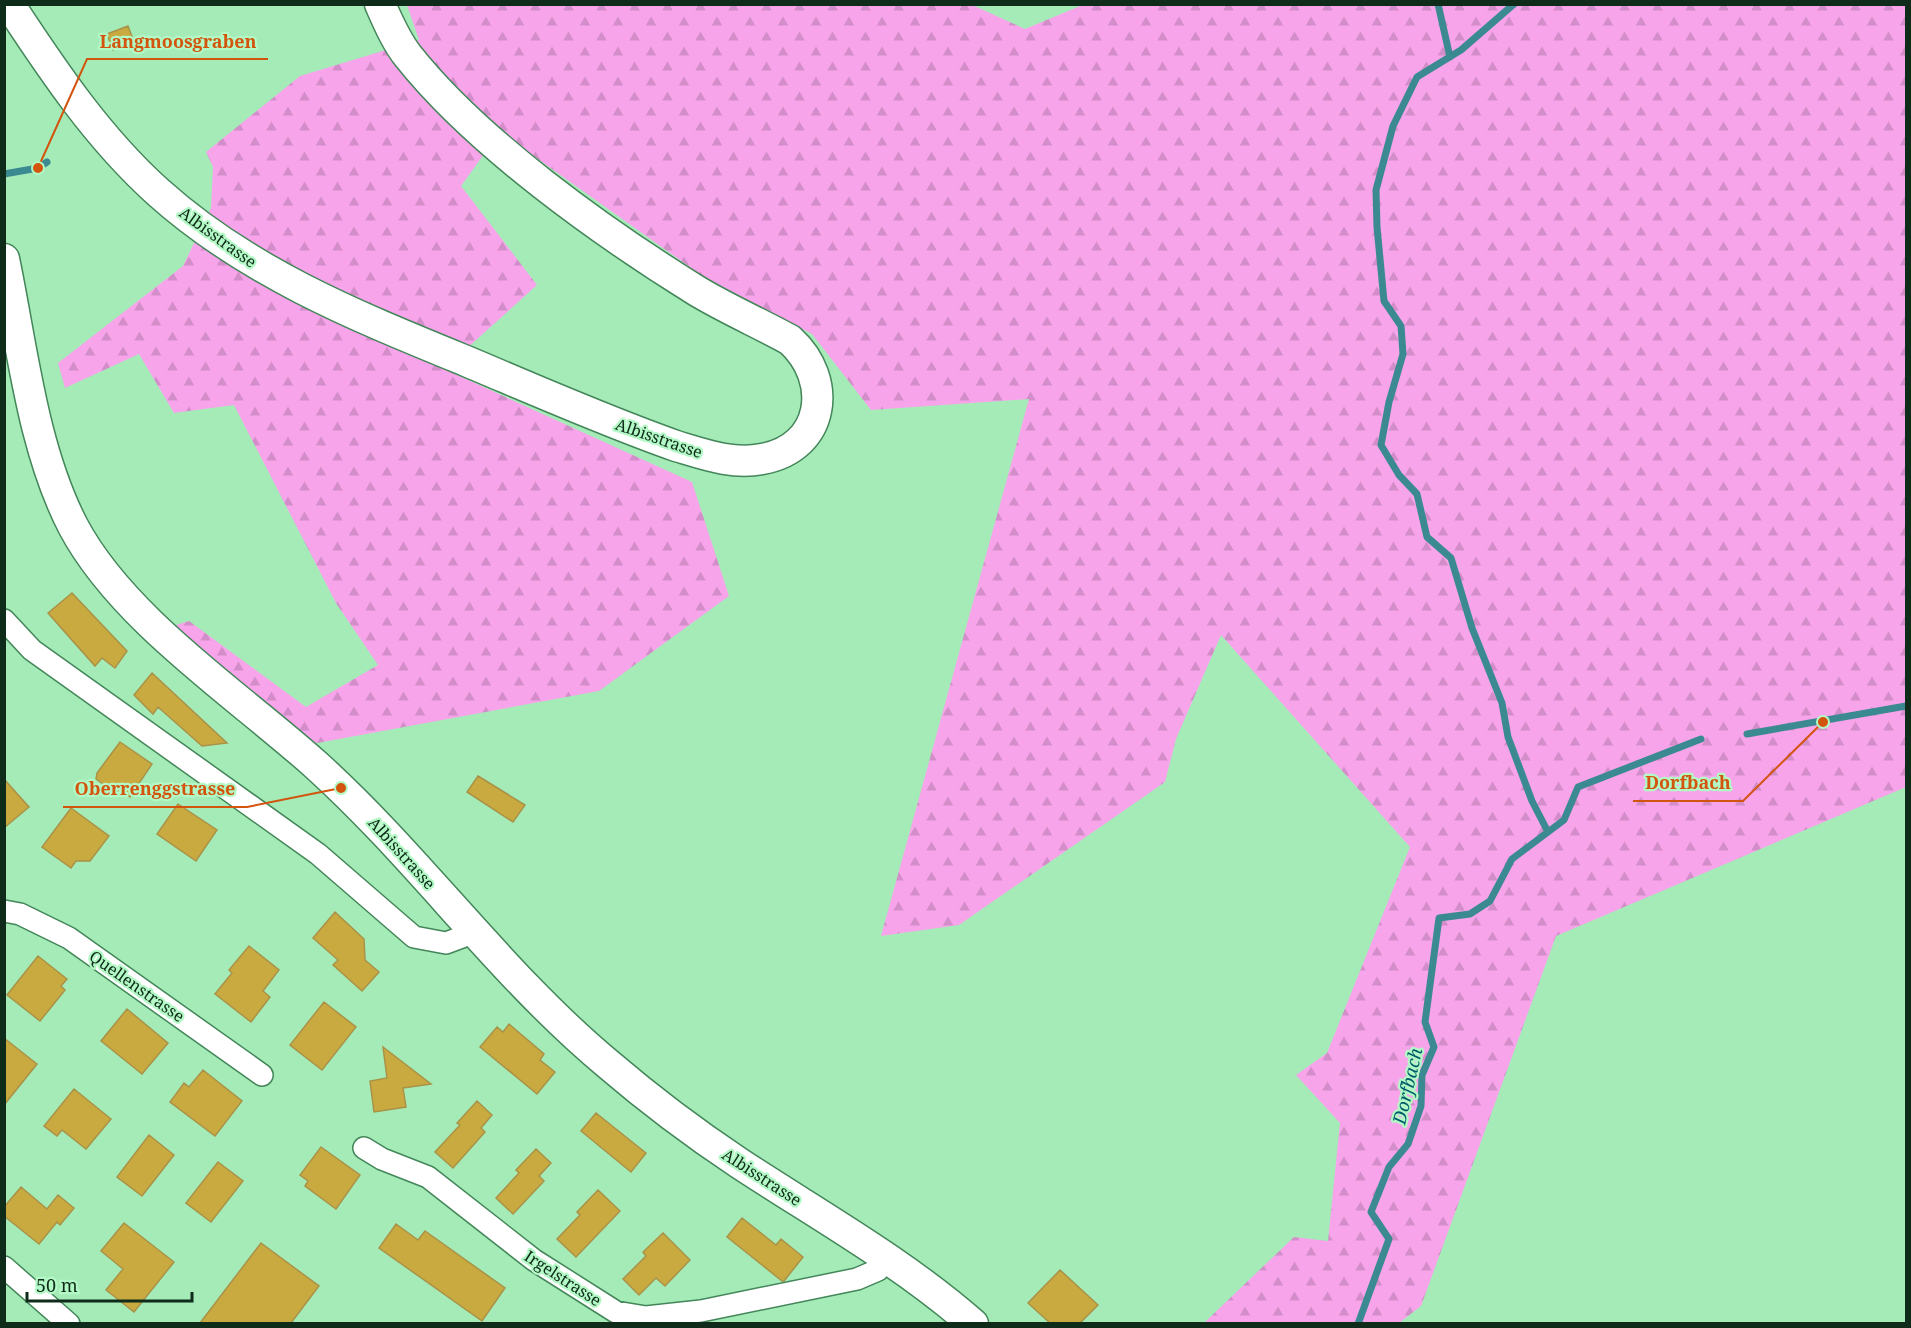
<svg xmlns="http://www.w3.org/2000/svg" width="1911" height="1328" font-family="'Noto Serif',serif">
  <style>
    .forest { fill: url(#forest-firs) }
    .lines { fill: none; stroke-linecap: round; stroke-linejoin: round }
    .stream { stroke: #3c8a91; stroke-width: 7 }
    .building { fill: #c9aa40; stroke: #a99247; stroke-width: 1.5 }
    .street-casing { stroke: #438659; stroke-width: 24 }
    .secondary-casing { stroke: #438659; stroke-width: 33 }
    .street { stroke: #fff; stroke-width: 21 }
    .secondary { stroke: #fff; stroke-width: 30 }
    .labels { text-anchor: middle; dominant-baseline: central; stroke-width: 4.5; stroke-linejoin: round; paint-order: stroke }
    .street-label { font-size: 16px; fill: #0f2b19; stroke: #b2f9c5 }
    .water-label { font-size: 18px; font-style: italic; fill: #005b69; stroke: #b2f9c5 }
    .leader { fill: none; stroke: #d2540d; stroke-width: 2 }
    .callout-dot { fill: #d2540d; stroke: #b2f9c5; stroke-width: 2 }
    .callout-label { font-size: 18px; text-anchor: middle; font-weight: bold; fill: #d2540d; stroke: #b2f9c5; stroke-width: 4.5; stroke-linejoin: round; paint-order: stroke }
  </style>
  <defs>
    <pattern id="forest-firs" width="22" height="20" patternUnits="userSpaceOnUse" patternTransform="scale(1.5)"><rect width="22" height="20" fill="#f8a4eb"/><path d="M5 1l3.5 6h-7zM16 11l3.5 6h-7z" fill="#d38dc9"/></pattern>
  </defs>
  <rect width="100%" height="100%" fill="#a5ebb8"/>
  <path class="forest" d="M 970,4 L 1025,29 L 1085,4 L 1906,5 L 1906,787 L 1556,936 L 1421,1306 L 1399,1323 L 1204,1323 L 1294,1237 L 1328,1241 L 1340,1123 L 1296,1075 L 1327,1053 L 1410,847 L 1221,635 L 1176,739 L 1165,782 L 959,925 L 881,936 L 1029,399 L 871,410 L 812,334 L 708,280 L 500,132 L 461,186 L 537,285 L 444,369 L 692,482 L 729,596 L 599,691 L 312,744 L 173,626 L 189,621 L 306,707 L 378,665 L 336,603 L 234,405 L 174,413 L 139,354 L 65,388 L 58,363 L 183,266 L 211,208 L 213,167 L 206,152 L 300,76 L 419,40 L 407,5 Z"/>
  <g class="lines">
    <path class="stream" d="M 1438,4 L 1450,57
      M 1514,4 L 1461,50 L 1417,77 L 1393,126 L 1376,190 L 1377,227 L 1384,301 L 1401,326 L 1403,354 L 1389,402 L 1381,445 L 1399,475 L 1417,494 L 1427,537 L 1451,558 L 1472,628 L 1502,703 L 1508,737 L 1532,801 L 1548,832
      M 4,174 L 38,168 L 47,162
      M 1747,734 L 1906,706
      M 1358,1324 L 1389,1239 L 1371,1212 L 1389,1167 L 1408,1144 L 1421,1106 L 1422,1075 L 1434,1047 L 1425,1022 L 1439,918 L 1470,914 L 1490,901 L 1512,859 L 1564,820 L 1578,787 L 1701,739"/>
  </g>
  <path class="building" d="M 128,26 L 134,42 L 113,50 L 107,34 Z
    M 72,593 L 127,651 L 115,668 L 102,658 L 95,666 L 48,613 Z
    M 152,673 L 227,743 L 202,746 L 158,707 L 153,714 L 134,695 Z
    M 120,742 L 152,764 L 130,797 L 119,789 L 116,793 L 96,779 L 97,773 Z
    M 478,776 L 525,805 L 513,822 L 467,792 Z
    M 4,779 L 29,807 L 4,828 Z
    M 178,804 L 217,830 L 196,861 L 157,834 Z
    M 71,808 L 109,836 L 90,861 L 76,861 L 71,868 L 42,847 Z
    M 335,912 L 364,939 L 365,960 L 379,972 L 362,991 L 333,965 L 338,960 L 313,938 Z
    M 249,946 L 279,970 L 263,991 L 270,997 L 251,1022 L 215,994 L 232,973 L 229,970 Z
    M 38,956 L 67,979 L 61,986 L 65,990 L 40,1021 L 7,995 Z
    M 324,1002 L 356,1027 L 322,1070 L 290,1045 Z
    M 127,1009 L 168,1043 L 142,1074 L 101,1041 Z
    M 509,1024 L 544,1054 L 540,1060 L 555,1072 L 537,1094 L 480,1047 L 497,1027 L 503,1032 Z
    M 4,1038 L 37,1064 L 4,1105 Z
    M 383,1047 L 431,1084 L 403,1088 L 406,1107 L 374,1112 L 370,1081 L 387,1078 Z
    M 203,1070 L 242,1101 L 215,1136 L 170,1102 L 184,1083 L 189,1087 Z
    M 74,1089 L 111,1119 L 86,1149 L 62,1130 L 57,1136 L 44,1126 Z
    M 477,1101 L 492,1115 L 481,1128 L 485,1132 L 453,1168 L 435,1152 L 460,1125 L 457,1123 Z
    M 596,1113 L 646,1153 L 631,1172 L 581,1131 Z
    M 149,1135 L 174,1155 L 142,1196 L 117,1177 Z
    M 321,1147 L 360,1175 L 336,1209 L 305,1186 L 308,1181 L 300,1175 Z
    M 536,1149 L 551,1163 L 539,1176 L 544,1181 L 513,1214 L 496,1198 L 519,1173 L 516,1170 Z
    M 218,1162 L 243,1181 L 211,1222 L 186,1203 Z
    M 21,1187 L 47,1209 L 58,1195 L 74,1208 L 60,1225 L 57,1222 L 39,1244 L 4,1216 L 4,1207 Z
    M 598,1190 L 620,1211 L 576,1257 L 557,1239 L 580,1215 L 577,1212 Z
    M 742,1218 L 776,1245 L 781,1239 L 803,1257 L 784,1281 L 782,1281 L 727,1237 Z
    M 124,1223 L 174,1262 L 134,1312 L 106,1290 L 123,1269 L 101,1251 Z
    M 396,1224 L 418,1240 L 425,1231 L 505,1288 L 482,1321 L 379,1248 Z
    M 663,1233 L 690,1260 L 665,1286 L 656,1278 L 639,1295 L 623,1279 L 646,1256 L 643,1252 Z
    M 261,1243 L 319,1286 L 291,1323 L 200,1323 Z
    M 1060,1270 L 1098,1305 L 1080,1323 L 1050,1323 L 1028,1303 Z"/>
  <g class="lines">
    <defs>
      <path id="street" d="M 4,620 L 32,650 L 318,854 L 414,937 L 446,943 L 462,937 L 469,929
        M 4,911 L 20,914 L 69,938 L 262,1075
        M 364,1148 L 382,1159 L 428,1177 L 534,1260 L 616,1312 L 646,1317 L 701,1311 L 857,1279 L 878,1270 L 888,1258
        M 4,1267 L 69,1324"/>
      <path id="secondary" d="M 9,4 C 53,71 98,138 158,192 C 247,272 356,316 466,361 C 535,390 605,421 676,446 C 703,454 733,465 762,459 C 825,448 834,380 790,340 C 759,323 727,309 697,291 C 602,232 477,143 408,56 C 396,41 388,22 380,4
        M 4,259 C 22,345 32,447 73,526 C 122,619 238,695 316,765 C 420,859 500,974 608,1064 C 650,1100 694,1133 739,1163 C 818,1215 901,1261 973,1324"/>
    </defs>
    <use href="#street" class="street-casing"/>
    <use href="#secondary" class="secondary-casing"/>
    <use href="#street" class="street"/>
    <use href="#secondary" class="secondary"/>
  </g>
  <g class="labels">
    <g class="street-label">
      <text transform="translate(218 237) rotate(36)">Albisstrasse</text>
      <text transform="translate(659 438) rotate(19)">Albisstrasse</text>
      <text transform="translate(402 853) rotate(48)">Albisstrasse</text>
      <text transform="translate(137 986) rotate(35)">Quellenstrasse</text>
      <text transform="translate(762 1177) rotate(33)">Albisstrasse</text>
      <text transform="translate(563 1278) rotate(33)">Irgelstrasse</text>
    </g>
    <g class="water-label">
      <text transform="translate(1407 1086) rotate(-77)">Dorfbach</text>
    </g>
  </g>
  <path class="leader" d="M38 168L87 59H268M1823 722L1743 801H1633M341 788L247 807H63"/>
  <g class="callout-dot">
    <circle cx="38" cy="168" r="6"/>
    <circle cx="1823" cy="722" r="6"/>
    <circle cx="341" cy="788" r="6"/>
  </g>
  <g class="callout-label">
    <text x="178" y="48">Langmoosgraben</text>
    <text x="1688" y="789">Dorfbach</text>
    <text x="155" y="795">Oberrenggstrasse</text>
  </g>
  <rect width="1911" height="1328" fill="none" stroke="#0f2b19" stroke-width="12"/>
  <path d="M27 1292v9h165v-9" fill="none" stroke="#0f2b19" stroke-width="3"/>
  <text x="36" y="1292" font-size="18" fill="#0f2b19" stroke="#b2f9c5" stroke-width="4.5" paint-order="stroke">50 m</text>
</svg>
